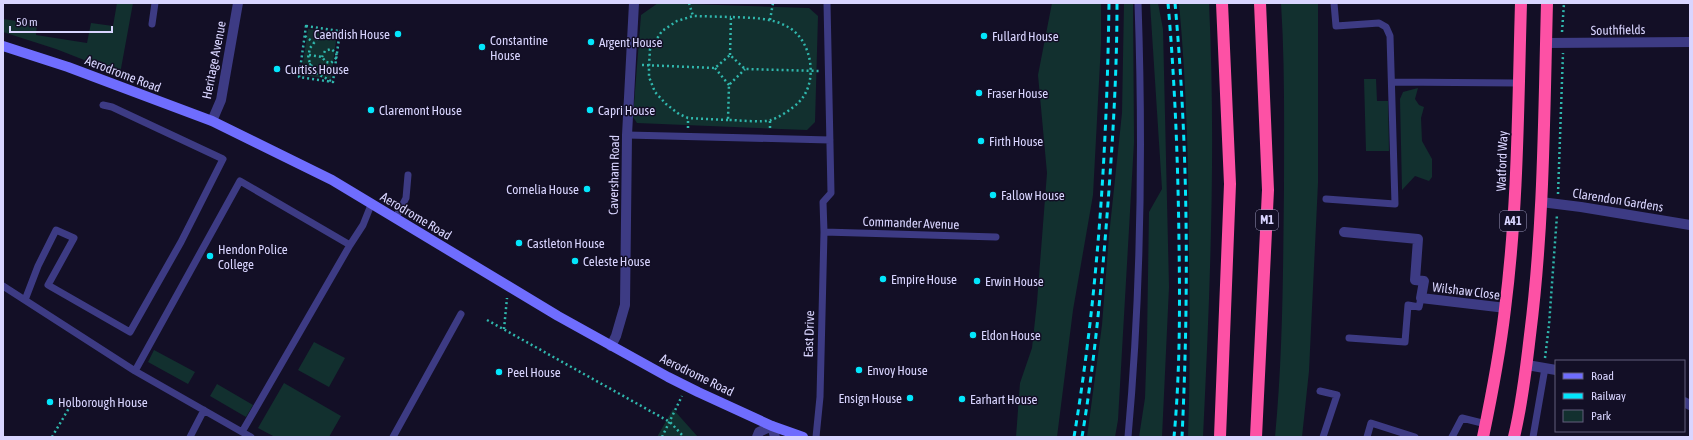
<svg xmlns="http://www.w3.org/2000/svg" width="1693" height="440" font-family="'Asap Condensed',sans-serif">
  <style>
    .green { fill: #12302f }
    .lines { fill: none; stroke-linecap: round; stroke-linejoin: round }
    .path { stroke: #30b7ad; stroke-width: 2.5; stroke-dasharray: 2 3; stroke-linecap: butt }
    .lane { stroke: #3d3b84; stroke-width: 7 }
    .street { stroke: #3d3b84; stroke-width: 10 }
    .secondary { stroke: #6f6dfe; stroke-width: 10 }
    .highway { stroke: #fd51a5; stroke-width: 12 }
    .rail { stroke: #03e6fc; stroke-width: 3; stroke-dasharray: 6 5; stroke-linecap: butt }
    .poi-dot { fill: #03e6fc; stroke: #130f26; stroke-width: 1.5 }
    .labels { text-anchor: middle; dominant-baseline: central; stroke-width: 3; stroke-linejoin: round; paint-order: stroke }
    .shield { fill: #130f26; stroke: #9e9abe; stroke-width: 1 }
    .shield-label { font-size: 12px; font-weight: bold; fill: #d9d5ff }
    .street-label { font-size: 13px; fill: #d9d5ff; stroke: #130f26 }
    .poi-label { font-size: 13px; fill: #d9d5ff; stroke: #130f26; text-anchor: start }
  </style>
  <rect width="100%" height="100%" fill="#130f26"/>
  <path class="green" d="M 117,3 L 133,3 L 120,74 L 56,49 L 3,32 L 3,19 L 37,24 L 36,35 L 87,43 L 91,23 L 113,26 Z
    M 658,3 L 809,8 L 818,16 L 815,122 L 807,130 L 637,123 L 633,117 L 641,15 Z
    M 1052,3 L 1101,3 L 1101,44 L 1093,195 L 1073,310 L 1057,437 L 1016,437 L 1020,383 L 1032,348 L 1037,302 L 1047,173 L 1038,75 Z
    M 1124,3 L 1133,3 L 1134,142 L 1118,420 L 1115,437 L 1087,437 L 1102,325 L 1109,236 L 1122,113 Z
    M 1150,3 L 1158,3 L 1163,29 L 1169,287 L 1162,437 L 1139,437 L 1145,398 L 1147,340 L 1149,212 L 1162,189 Z
    M 1179,3 L 1209,3 C 1216,148 1210,293 1203,437 L 1188,437 C 1190,379 1190,322 1189,264 C 1189,177 1187,90 1179,3 Z
    M 1281,3 L 1318,3 L 1318,183 L 1309,371 L 1302,437 L 1275,437 C 1283,354 1283,271 1284,188 C 1284,126 1285,65 1281,3 Z
    M 308,29 L 337,33 L 331,79 L 301,75 Z
    M 1364,79 L 1376,79 L 1377,101 L 1388,101 L 1389,151 L 1366,151 Z
    M 1418,88 L 1415,99 L 1419,105 L 1424,107 L 1421,118 L 1422,141 L 1432,159 L 1432,177 L 1429,181 L 1415,176 L 1402,190 L 1400,99 L 1403,92 Z
    M 314,342 L 345,358 L 329,387 L 298,370 Z
    M 154,350 L 195,372 L 188,384 L 148,362 Z
    M 284,383 L 341,416 L 329,437 L 275,437 L 258,428 Z
    M 217,384 L 253,405 L 246,417 L 210,396 Z
    M 673,409 L 698,437 L 657,437 Z"/>
  <g class="lines">
    <path class="path" d="M 689,3 L 693,16
      M 770,20 L 773,3
      M 306,26 L 340,31 L 333,82 L 299,77 Z
      M 1562,32 L 1564,3
      M 305,36 L 314,43
      M 309,55 L 322,57 L 326,62 L 331,63 L 337,57 L 336,53 L 331,49 L 325,51 L 322,57
      M 730,55 L 731,17 C 750,18 771,17 788,27 C 812,40 819,82 799,102 C 792,109 780,117 771,120 C 763,123 738,120 728,120 L 729,85 L 745,69
      M 642,65 L 715,68 L 730,55 L 745,69 L 819,71
      M 300,68 L 311,64
      M 715,68 L 729,85
      M 331,81 L 314,72 L 308,58 L 310,48 L 317,39 L 340,31
      M 728,120 L 688,118 L 679,114 L 666,104 L 655,92 L 649,77 L 649,66 L 650,49 L 662,31 L 677,21 L 693,16 L 731,17
      M 770,121 L 770,130
      M 688,128 L 688,118
      M 1558,194 L 1563,53
      M 487,320 L 670,422 L 684,437
      M 504,329 L 507,298
      M 1545,358 L 1549,325 L 1557,215
      M 52,437 L 72,403
      M 662,437 L 682,396"/>
    <path class="lane" d="M 152,24 L 155,3
      M 1392,82 L 1518,83
      M 627,135 L 830,140
      M 1326,199 L 1395,204 L 1390,36 L 1386,27 L 1379,23 L 1336,26 L 1334,3
      M 395,219 L 406,198 L 408,175
      M 824,232 L 996,237
      M 3,286 L 135,371 L 242,432 L 350,245
      M 25,300 L 38,266 L 56,230 L 74,238 L 48,285 L 130,332 L 181,242 L 223,159 L 112,107 L 103,105
      M 1349,338 L 1405,342 L 1408,305 L 1419,307 L 1421,298
      M 135,371 L 240,181 L 350,245 L 363,225 L 371,205
      M 1320,391 L 1337,395 L 1323,437
      M 242,432 L 251,437
      M 190,437 L 204,410
      M 393,437 L 461,314
      M 816,437 L 820,397 L 824,232 L 823,202 L 831,193 L 827,3
      M 1128,437 C 1141,293 1143,148 1138,3
      M 1367,437 L 1371,423 L 1415,437
      M 1452,437 L 1462,418 L 1486,424
      M 1533,437 L 1545,368"/>
    <path class="street" d="M 1546,43 L 1690,42
      M 212,121 L 221,100 L 238,3
      M 1541,202 L 1581,207 L 1690,225
      M 1344,232 L 1418,239 L 1415,280 L 1424,281 L 1421,298 L 1506,308
      M 611,346 L 616,336 L 625,305 L 627,135 L 634,3
      M 1527,365 L 1556,370
      M 1684,402 L 1690,405
      M 757,437 L 759,432 L 772,426 L 775,437"/>
    <path class="secondary" d="M 3,46 L 68,67 L 212,121 L 332,180 L 558,316 L 668,377 L 698,392 L 772,426 L 803,437"/>
    <path class="highway" d="M 1220,437 L 1230,184 L 1222,3
      M 1256,437 L 1268,190 L 1260,3
      M 1483,437 C 1492,394 1500,352 1505,309 C 1518,207 1518,105 1521,3
      M 1514,437 C 1522,404 1526,370 1530,335 C 1544,225 1544,114 1547,3"/>
    <path class="rail" d="M 1168,3 C 1175,83 1178,163 1179,243 C 1180,307 1180,373 1174,437
      M 1175,3 C 1188,147 1189,292 1182,437
      M 1074,437 C 1098,294 1107,148 1109,3
      M 1082,437 C 1095,359 1102,281 1108,203 C 1113,136 1117,70 1117,3"/>
  </g>
  <g class="poi-dot">
    <circle cx="398" cy="34" r="4"/>
    <circle cx="984" cy="36" r="4"/>
    <circle cx="591" cy="42" r="4"/>
    <circle cx="482" cy="47" r="4"/>
    <circle cx="277" cy="69" r="4"/>
    <circle cx="979" cy="93" r="4"/>
    <circle cx="371" cy="110" r="4"/>
    <circle cx="590" cy="110" r="4"/>
    <circle cx="981" cy="141" r="4"/>
    <circle cx="587" cy="189" r="4"/>
    <circle cx="993" cy="195" r="4"/>
    <circle cx="519" cy="243" r="4"/>
    <circle cx="210" cy="256" r="4"/>
    <circle cx="575" cy="261" r="4"/>
    <circle cx="883" cy="279" r="4"/>
    <circle cx="977" cy="281" r="4"/>
    <circle cx="973" cy="335" r="4"/>
    <circle cx="859" cy="370" r="4"/>
    <circle cx="499" cy="372" r="4"/>
    <circle cx="910" cy="398" r="4"/>
    <circle cx="962" cy="399" r="4"/>
    <circle cx="50" cy="402" r="4"/>
  </g>
  <g class="labels">
    <g class="shield">
      <rect x="1256" y="210" width="22" height="20" rx="3"/>
      <rect x="1500" y="211" width="26" height="20" rx="3"/>
    </g>
    <g class="shield-label">
      <text x="1267" y="220">M1</text>
      <text x="1513" y="221">A41</text>
    </g>
    <g class="street-label">
      <text transform="translate(1618 30) rotate(-1)">Southfields</text>
      <text transform="translate(214 60) rotate(-79)">Heritage Avenue</text>
      <text transform="translate(123 74) rotate(21)">Aerodrome Road</text>
      <text transform="translate(1502 161) rotate(-88)">Watford Way</text>
      <text transform="translate(614 175) rotate(-89)">Caversham Road</text>
      <text transform="translate(1618 200) rotate(9)">Clarendon Gardens</text>
      <text transform="translate(416 216) rotate(31)">Aerodrome Road</text>
      <text transform="translate(911 223) rotate(2)">Commander Avenue</text>
      <text transform="translate(1466 291) rotate(7)">Wilshaw Close</text>
      <text transform="translate(809 334) rotate(-88)">East Drive</text>
      <text transform="translate(697 375) rotate(26)">Aerodrome Road</text>
    </g>
    <g class="poi-label">
      <text x="390" y="34" text-anchor="end">Caendish House</text>
      <text x="992" y="36">Fullard House</text>
      <text x="490" y="40">Constantine<tspan x="490" dy="15">House</tspan></text>
      <text x="599" y="42">Argent House</text>
      <text x="285" y="69">Curtiss House</text>
      <text x="987" y="93">Fraser House</text>
      <text x="379" y="110">Claremont House</text>
      <text x="598" y="110">Capri House</text>
      <text x="989" y="141">Firth House</text>
      <text x="579" y="189" text-anchor="end">Cornelia House</text>
      <text x="1001" y="195">Fallow House</text>
      <text x="527" y="243">Castleton House</text>
      <text x="218" y="249">Hendon Police<tspan x="218" dy="15">College</tspan></text>
      <text x="583" y="261">Celeste House</text>
      <text x="891" y="279">Empire House</text>
      <text x="985" y="281">Erwin House</text>
      <text x="981" y="335">Eldon House</text>
      <text x="867" y="370">Envoy House</text>
      <text x="507" y="372">Peel House</text>
      <text x="902" y="398" text-anchor="end">Ensign House</text>
      <text x="970" y="399">Earhart House</text>
      <text x="58" y="402">Holborough House</text>
    </g>
  </g>
  <rect width="1693" height="440" fill="none" stroke="#d9d5ff" stroke-width="8"/>
  <rect x="1555" y="360" width="130" height="72" fill="#130f26" stroke="#625e7d"/>
  <rect x="1563" y="373" width="20" height="6" fill="#6f6dfe" stroke="#625e7d"/>
  <text x="1591" y="380" font-size="12" fill="#d9d5ff">Road</text>
  <rect x="1563" y="393" width="20" height="6" fill="#03e6fc" stroke="#625e7d"/>
  <text x="1591" y="400" font-size="12" fill="#d9d5ff">Railway</text>
  <rect x="1563" y="410" width="20" height="12" fill="#12302f" stroke="#625e7d"/>
  <text x="1591" y="420" font-size="12" fill="#d9d5ff">Park</text>
  <path d="M10 26v6h102v-6" fill="none" stroke="#d9d5ff" stroke-width="2"/>
  <text x="16" y="26" font-size="12" fill="#d9d5ff" stroke="#130f26" stroke-width="3" paint-order="stroke">50 m</text>
</svg>
